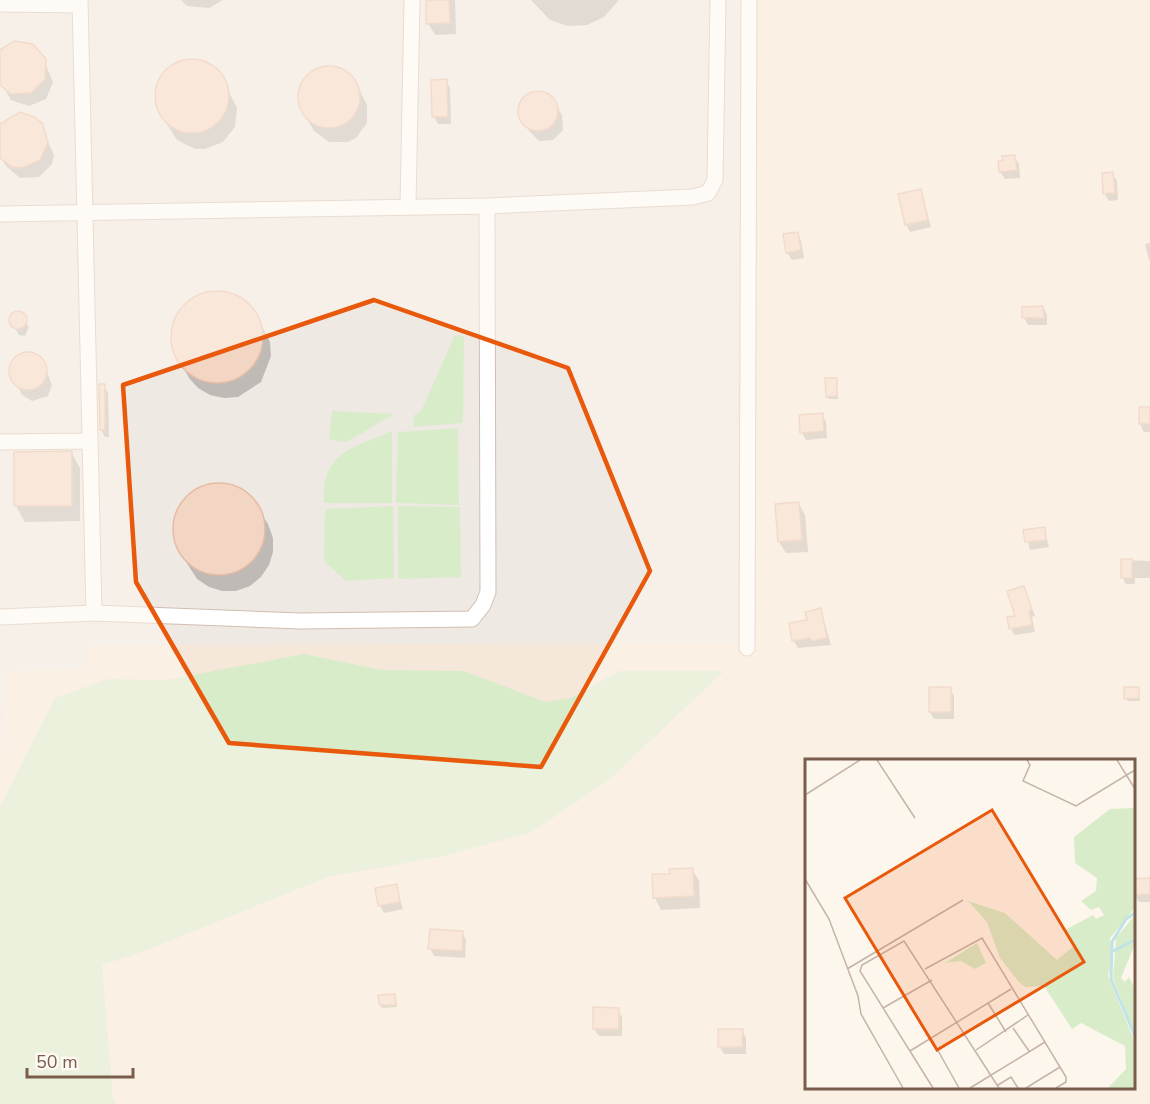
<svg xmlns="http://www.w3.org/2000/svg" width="1150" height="1104" font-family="'Nunito Sans',sans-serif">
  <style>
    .residential { fill: #f5e8da; fill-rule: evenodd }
    .industrial { fill: #efe9e4 }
    .green { fill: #d8ecc9 }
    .shadow { fill: #0003 }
    .building { fill: #f3d5c3; stroke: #e6bba3; stroke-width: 1.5 }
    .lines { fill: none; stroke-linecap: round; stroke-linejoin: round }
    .minor-casing { stroke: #d1beb0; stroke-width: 17 }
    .minor { stroke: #fff; stroke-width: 15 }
    .marked { fill: none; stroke: #e8590c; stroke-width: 4.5; stroke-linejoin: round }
    .inset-river { fill: none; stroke: #bfe3e8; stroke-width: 3 }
    .inset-road { fill: none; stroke: #c5b3a7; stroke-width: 1.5 }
    .view { fill: #e8590c; fill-opacity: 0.15; stroke: #e8590c; stroke-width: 3 }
    .inset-edge { fill: none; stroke: #7a5c4d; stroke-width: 3 }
  </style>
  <rect width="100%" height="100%" fill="#fdf6ec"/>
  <path class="residential" d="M 0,0 L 1150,0 L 1150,1104 L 0,1104 ZM 806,760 L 1134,760 L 1134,1088 L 806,1088 Z"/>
  <path class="industrial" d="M 0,0 L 736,0 L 740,643 L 89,645 L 89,668 L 6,672 L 2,752 L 0,752 Z"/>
  <path class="green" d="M 455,335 L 464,337 L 463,423 L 414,427 L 413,416 L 421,411 Z
    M 332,411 L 333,411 L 394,414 L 347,442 L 329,440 Z
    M 458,428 L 459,505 L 396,503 L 398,432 Z
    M 392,431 L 392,503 L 324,503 C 320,453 354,447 392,431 Z
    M 393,506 L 394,578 L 346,581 L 324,561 L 325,509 Z
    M 398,506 L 460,507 L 461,577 L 398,579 Z
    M 304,654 L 382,670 L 464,671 L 545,702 L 571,698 L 620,671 L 724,671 L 609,780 L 532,832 L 440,857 L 328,877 L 142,952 L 102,965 L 113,1099 L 117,1104 L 0,1104 L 0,807 L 55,698 L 108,679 L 166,680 Z"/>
  <path class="shadow" d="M 181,0 L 223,0 L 209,8 L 187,6 Z
    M 427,0 L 455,0 L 456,34 L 435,35 L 428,23 Z
    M 531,0 L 619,0 L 604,17 L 587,25 L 568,26 L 550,20 Z
    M 24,42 L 40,51 L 53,82 L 46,99 L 29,106 L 11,100 L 0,81 L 0,52 L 6,47 Z
    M 184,61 L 203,62 L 219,73 L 237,108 L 235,127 L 223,142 L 205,149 L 195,149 L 177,140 L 162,116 L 156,97 L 161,78 L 175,65 Z
    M 320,68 L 339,68 L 354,79 L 367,105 L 367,123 L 356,138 L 348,142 L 329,142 L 314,131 L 305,115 L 299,96 L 300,87 L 312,72 Z
    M 446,81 L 450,88 L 451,124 L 438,124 L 434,116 Z
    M 544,93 L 555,103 L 562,115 L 563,130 L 553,140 L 539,141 L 529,131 L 522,119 L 521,104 L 530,94 Z
    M 20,114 L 40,124 L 54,155 L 52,164 L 39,177 L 20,178 L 6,166 L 0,156 L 0,129 L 6,120 Z
    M 1014,157 L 1019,164 L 1020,178 L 1005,179 L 1000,172 Z
    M 1112,174 L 1117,181 L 1118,200 L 1109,201 L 1104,193 Z
    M 921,191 L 931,227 L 910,232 L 906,224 Z
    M 797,233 L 801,241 L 804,258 L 792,260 L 787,252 Z
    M 1150,243 L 1150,260 L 1149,260 L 1145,244 Z
    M 220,292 L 233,295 L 245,302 L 255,312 L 270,342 L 271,356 L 261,382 L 238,397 L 224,398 L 210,395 L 198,388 L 189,378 L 173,348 L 172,334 L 175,320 L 182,308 L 206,293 Z
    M 1043,307 L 1047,315 L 1047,325 L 1028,325 L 1024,318 Z
    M 17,314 L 29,327 L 25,336 L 19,335 L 11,321 Z
    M 31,354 L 42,361 L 52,385 L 48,396 L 32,401 L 22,395 L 11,371 L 19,356 Z
    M 836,379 L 838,399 L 829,399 L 827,396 Z
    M 104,386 L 108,393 L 109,437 L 105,437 L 101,430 Z
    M 1140,408 L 1150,408 L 1150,432 L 1144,432 L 1140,424 Z
    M 822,415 L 826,422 L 827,438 L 806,440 L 802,433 L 800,417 Z
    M 71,452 L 80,468 L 80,521 L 25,522 L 16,506 Z
    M 210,484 L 225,484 L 250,496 L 268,524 L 273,538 L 273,552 L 269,565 L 261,577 L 250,586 L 236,591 L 222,591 L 209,587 L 197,579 L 179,551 L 174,538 L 174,523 L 178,510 L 186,498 L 197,489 Z
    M 799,504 L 805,515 L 808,552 L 786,553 L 779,542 Z
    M 1044,529 L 1049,547 L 1030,550 L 1025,531 Z
    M 1123,560 L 1150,561 L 1150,578 L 1135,578 L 1135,584 L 1126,584 L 1122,577 Z
    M 1024,588 L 1035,616 L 1032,617 L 1035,632 L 1014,635 L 1011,628 L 1017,617 Z
    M 821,610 L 831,645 L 798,648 L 793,640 Z
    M 1138,688 L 1140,701 L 1128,701 L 1126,698 Z
    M 950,689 L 954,696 L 954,719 L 934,719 L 930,712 Z
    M 692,869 L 699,881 L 700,908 L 661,910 L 655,898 Z
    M 1150,879 L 1150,902 L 1139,902 L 1135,895 Z
    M 396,886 L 403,909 L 384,913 L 380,906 Z
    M 462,932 L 466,940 L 465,958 L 434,956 L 430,948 Z
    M 395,995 L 397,1007 L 382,1008 L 380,1005 Z
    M 618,1010 L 622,1017 L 622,1036 L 599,1036 L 594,1029 Z
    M 742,1030 L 746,1038 L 746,1054 L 724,1054 L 719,1046 Z"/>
  <path class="building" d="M 426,0 L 449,0 L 450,23 L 426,24 Z
    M 14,41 L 33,44 L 46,59 L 45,79 L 31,93 L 11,94 L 0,85 L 0,50 Z
    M155 96a37 37 0 1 1 74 0a37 37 0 1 1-74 0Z
    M298 97a31 31 0 1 1 62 0a31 31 0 1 1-62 0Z
    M 447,79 L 448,117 L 432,117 L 431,80 Z
    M518 111a20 20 0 1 1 40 0a20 20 0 1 1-40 0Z
    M 20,112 L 34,117 L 42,123 L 48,142 L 40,160 L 22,168 L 12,167 L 0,158 L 0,124 Z
    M 1015,155 L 1017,170 L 999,172 L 998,161 L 1003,160 L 1002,156 Z
    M 1113,172 L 1115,193 L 1103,194 L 1102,173 Z
    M 921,189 L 928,220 L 905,225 L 898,194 Z
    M 798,232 L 801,250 L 786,253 L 783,234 Z
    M171 337a46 46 0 1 1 92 0a46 46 0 1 1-92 0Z
    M 1043,306 L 1044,318 L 1022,318 L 1022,307 Z
    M9 320a9 9 0 1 1 18 0a9 9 0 1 1-18 0Z
    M9 371a19 19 0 1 1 38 0a19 19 0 1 1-38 0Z
    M 825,378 L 837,378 L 837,396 L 826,397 Z
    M 99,384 L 105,384 L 105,430 L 100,430 Z
    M 1139,407 L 1150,407 L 1150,424 L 1139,424 Z
    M 823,413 L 824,431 L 800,433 L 799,415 Z
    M 72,451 L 72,506 L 14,506 L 14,452 Z
    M173 529a46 46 0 1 1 92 0a46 46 0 1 1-92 0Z
    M 799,502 L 802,540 L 778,542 L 775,504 Z
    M 1045,527 L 1046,540 L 1025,542 L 1023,530 Z
    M 1121,559 L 1132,559 L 1132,578 L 1121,578 Z
    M 1024,586 L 1032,610 L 1029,611 L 1032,625 L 1009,629 L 1007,617 L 1015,616 L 1007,591 Z
    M 821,608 L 827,638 L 811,641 L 810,638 L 792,641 L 789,623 L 807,620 L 805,612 Z
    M 929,687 L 951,687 L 951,712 L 929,712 Z
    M 1124,687 L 1139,687 L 1139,698 L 1124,699 Z
    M 693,868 L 694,896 L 653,898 L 652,874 L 670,874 L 669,869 Z
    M 1150,878 L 1150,894 L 1134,895 L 1134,879 Z
    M 397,884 L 400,902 L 378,906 L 375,888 Z
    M 430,929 L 463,931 L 462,951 L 428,949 Z
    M 395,994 L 396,1005 L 379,1005 L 378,995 Z
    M 593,1007 L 619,1008 L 619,1029 L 593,1029 Z
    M 718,1029 L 743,1029 L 742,1047 L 718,1047 Z"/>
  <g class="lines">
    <defs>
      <path id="minor" d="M 80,0 L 94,613
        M 0,4 L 80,5
        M 408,206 L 412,0
        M 0,214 L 487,206 L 693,197 L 708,193 L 715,180 L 718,0
        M 0,442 L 89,441
        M 0,617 L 94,613 L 300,621 L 472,619 L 483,605 L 488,592 L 487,206
        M 747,648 L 749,0"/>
    </defs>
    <use href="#minor" class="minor-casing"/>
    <use href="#minor" class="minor"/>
  </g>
  <path d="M0 0H1150V1104H0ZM 374,300 L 568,368 L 650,571 L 541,767 L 229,743 L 136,582 L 123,385 Z" fill="#fdf6ec" fill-opacity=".55" fill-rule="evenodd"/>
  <path class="marked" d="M 374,300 L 568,368 L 650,571 L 541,767 L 229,743 L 136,582 L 123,385 Z"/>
  <g transform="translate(805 759)">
    <rect width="330" height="330" fill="#fdf6ec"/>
    <path d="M 330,49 L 330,149 L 305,179 L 307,201 L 303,217 L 330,283 L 330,329 L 303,329 L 321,310 L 320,287 L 276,264 L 267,270 L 239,227 L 220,228 L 214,223 L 195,199 L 182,163 L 163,142 L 200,154 L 252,201 L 270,186 L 260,171 L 288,156 L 291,160 L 299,156 L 294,148 L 286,151 L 276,142 L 291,132 L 292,119 L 270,104 L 269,78 L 305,50 ZM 330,156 L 330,185 L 316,219 L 320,223 L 324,218 L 330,230 L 330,275 L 308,219 L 311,179 ZM 172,184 L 181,204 L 170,210 L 156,202 L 140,204 Z" fill="#d8ecc9"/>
    <path class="inset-river" d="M 330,154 L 321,160 L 307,183 L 306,220 L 330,277M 308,192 L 330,181"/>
    <path class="inset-road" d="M 72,1 L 110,59M 222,1 L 225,6 L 218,22 L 271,47 L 330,11M 312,1 L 330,30M 0,36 L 55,1M 0,120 L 24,160 L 53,237 L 56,255 L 98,329M 42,210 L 158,141M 120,210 L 177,179 L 261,318 L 261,323 L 251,329M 183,244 L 201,273M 78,249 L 127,221M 208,269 L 224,292M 127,281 L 154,329M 171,291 L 223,256M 105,292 L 206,230M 193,326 L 206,318 L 213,329M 128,329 L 55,212 L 57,206 L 99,182 L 194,329M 165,329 L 240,283M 221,329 L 255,308"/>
    <path class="view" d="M 187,51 L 279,203 L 132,291 L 40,139 Z"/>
    <rect width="330" height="330" class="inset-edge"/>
  </g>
  <path d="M27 1068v9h106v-9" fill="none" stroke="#7a5c4d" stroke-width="3"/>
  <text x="36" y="1068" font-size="18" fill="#7a5c4d" stroke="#fffaf3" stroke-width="4.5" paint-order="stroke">50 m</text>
</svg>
